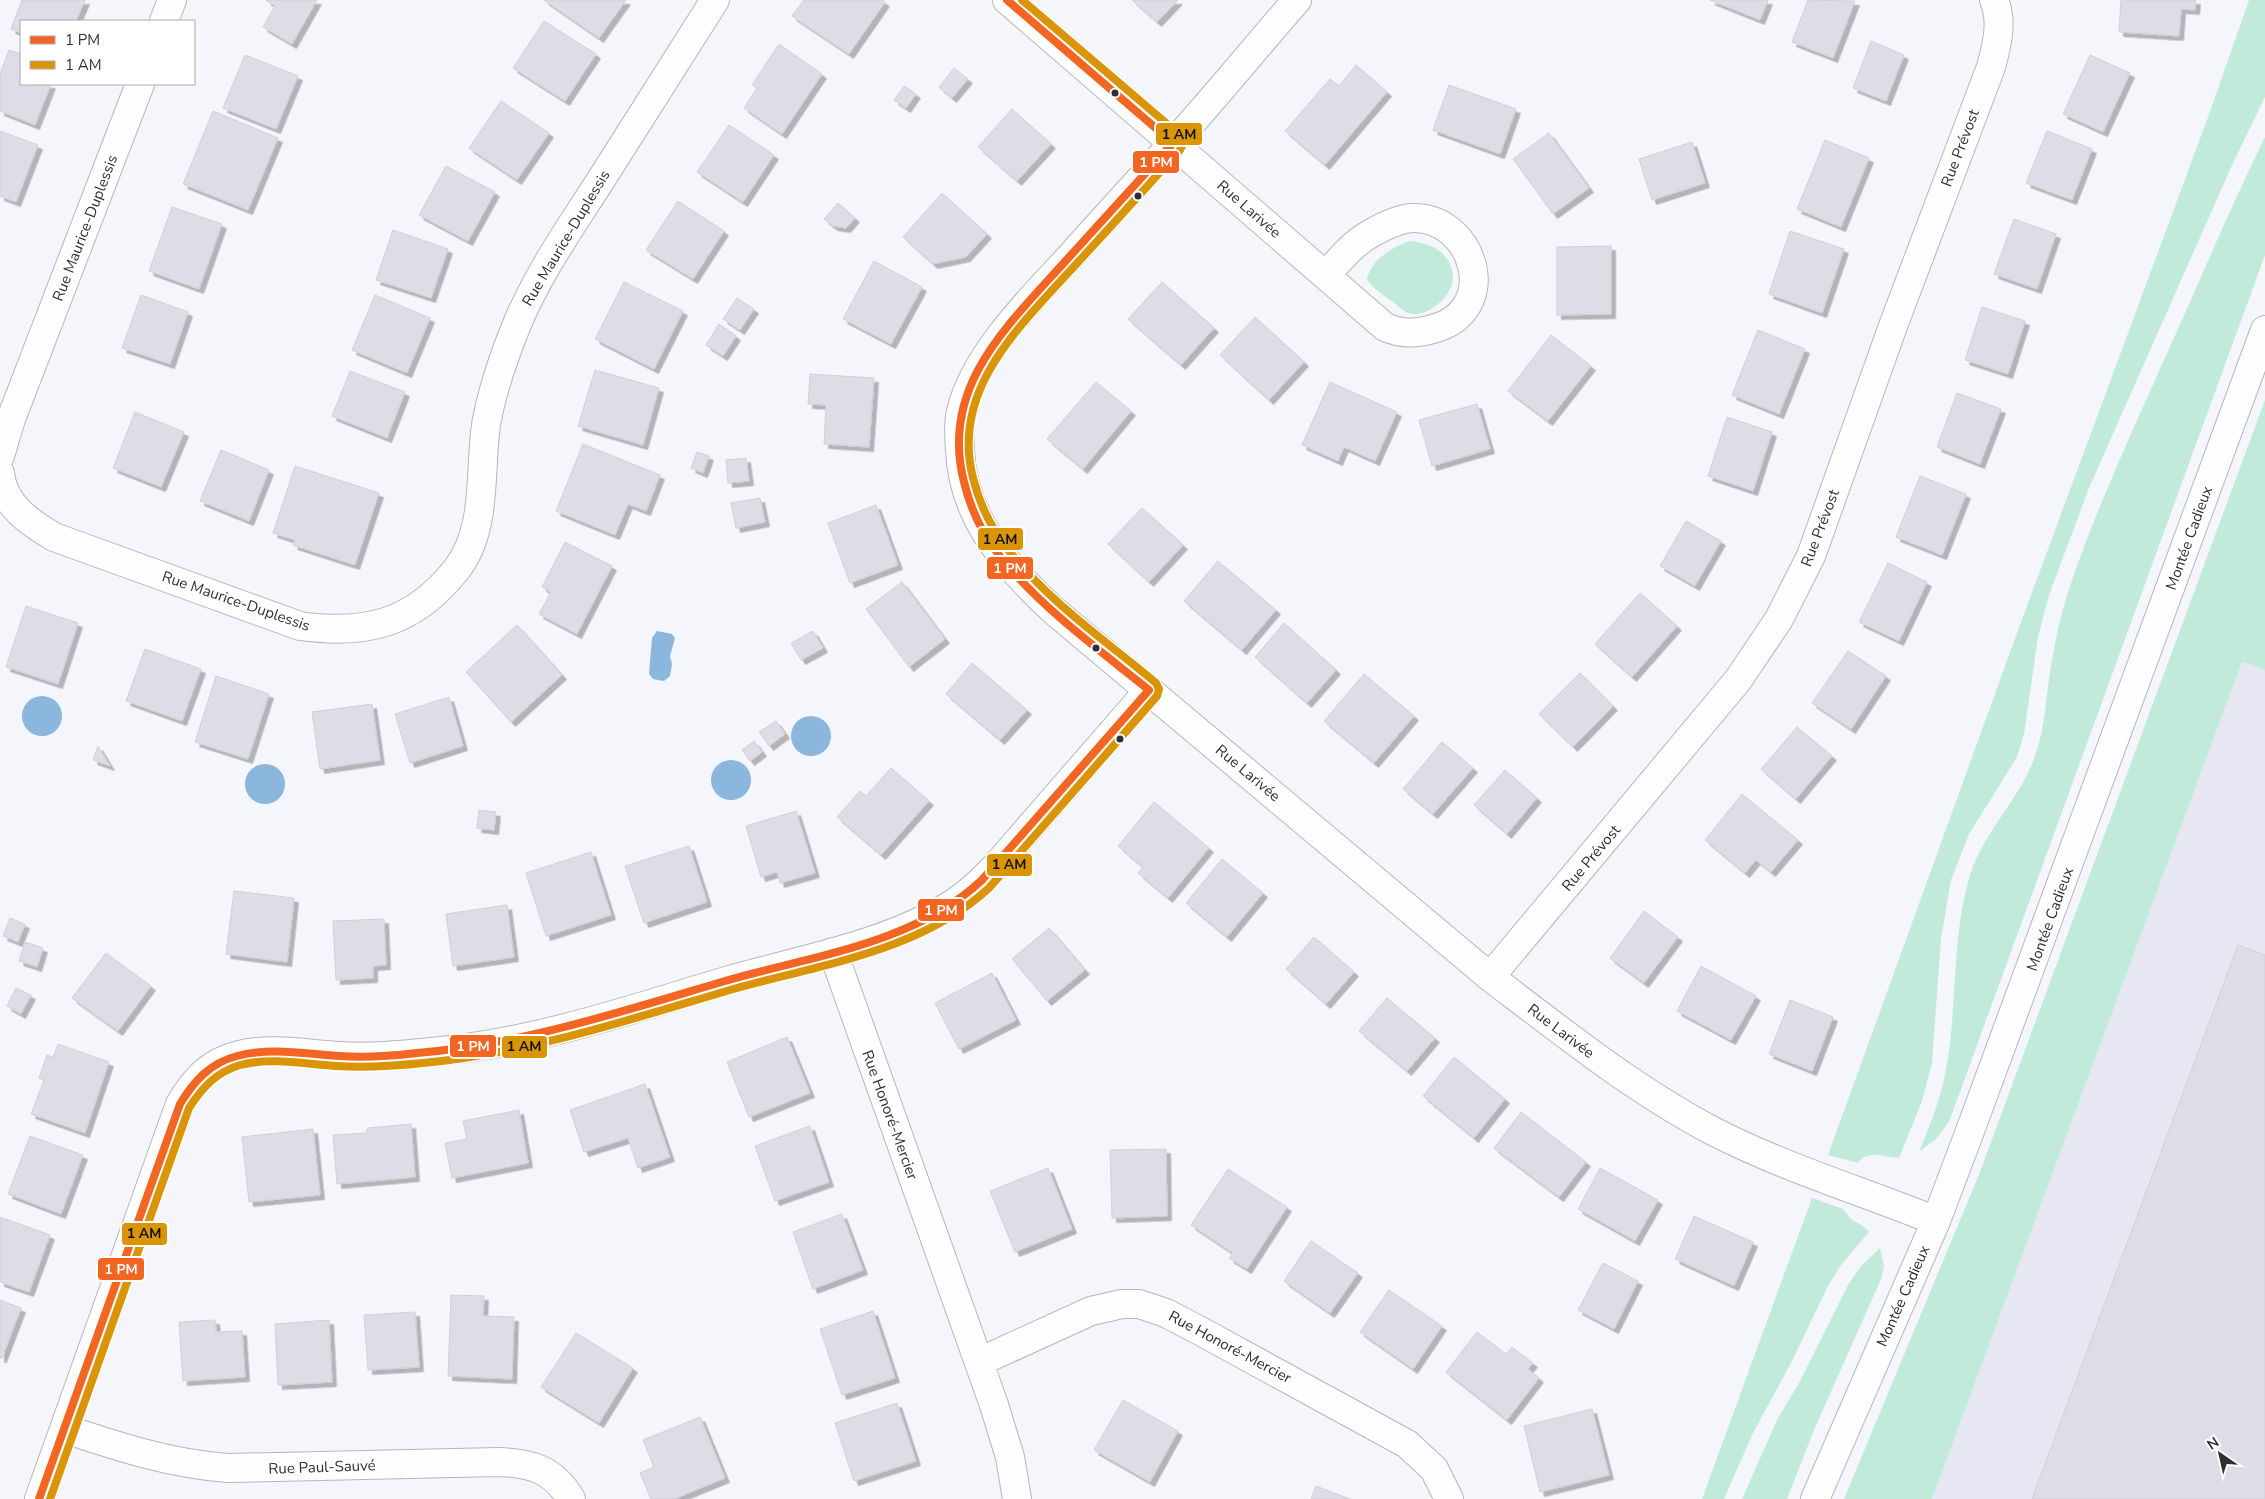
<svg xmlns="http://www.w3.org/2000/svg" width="2265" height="1499" font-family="'Nunito Sans',sans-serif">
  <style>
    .built { fill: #e6e7f2 }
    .green { fill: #c2eadb }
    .water { fill: #8bb6de }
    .building { fill: #dcdde7; stroke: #d0d0d4; filter: url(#shadow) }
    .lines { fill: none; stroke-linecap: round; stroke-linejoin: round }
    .minor-casing { stroke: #b6b7bb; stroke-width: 30 }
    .tertiary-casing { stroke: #b6b7bb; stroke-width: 30 }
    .minor { stroke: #fefefe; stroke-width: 28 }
    .tertiary { stroke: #fefefe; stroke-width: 28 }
    .bus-1-casing { stroke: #fff; stroke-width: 11 }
    .bus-2-casing { stroke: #fff; stroke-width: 11 }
    .bus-1 { stroke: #f26522; stroke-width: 8 }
    .bus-2 { stroke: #d99408; stroke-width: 8 }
    .bus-dot { fill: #2f2f33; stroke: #fff; stroke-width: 2 }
    .labels { text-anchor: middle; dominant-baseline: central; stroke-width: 5; stroke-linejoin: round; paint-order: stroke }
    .street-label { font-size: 15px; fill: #2f2f33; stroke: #fff }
    .line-badge { stroke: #fff; stroke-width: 2 }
    .badge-label { font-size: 14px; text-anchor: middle; font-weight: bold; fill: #fff }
    .pale-badge-label { font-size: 14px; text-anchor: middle; font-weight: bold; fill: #111 }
  </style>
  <defs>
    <filter id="shadow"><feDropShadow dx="4.5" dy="4.5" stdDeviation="0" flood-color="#0004"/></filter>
  </defs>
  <rect width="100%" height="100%" fill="#f5f6fb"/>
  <path class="built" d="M 2242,662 L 2265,670 L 2265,1499 L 1932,1499 Z"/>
  <path class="green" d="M 2249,0 L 2265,0 L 2265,97 L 2233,163 L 2089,488 L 2049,595 L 2038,637 L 2024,734 L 2017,757 L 1969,834 L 1951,880 L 1941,939 L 1932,1063 L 1922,1101 L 1899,1158 C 1883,1157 1868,1149 1858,1163 L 1828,1155 L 2017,633 L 2208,117 Z
    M 2265,137 L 2265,255 L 1949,1122 L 1936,1139 L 1919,1152 C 1930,1125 1941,1098 1946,1069 C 1958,1005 1951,939 1970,875 C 1984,831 2020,799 2035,756 C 2046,725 2046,692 2052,660 C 2056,635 2062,610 2070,586 C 2096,509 2131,434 2164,360 C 2198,285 2229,210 2265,137 Z
    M 1409,241 C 1429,242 1451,252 1453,276 C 1454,295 1428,319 1408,313 C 1403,311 1397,305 1393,302 C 1383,295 1373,289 1367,279 C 1372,259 1391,248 1409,241 Z
    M 2265,400 L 2265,670 L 2242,662 L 1932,1499 L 1844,1499 L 1978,1177 Z
    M 1812,1198 L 1843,1209 L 1851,1219 L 1863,1226 L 1869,1232 L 1841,1265 L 1828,1286 L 1792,1361 L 1753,1433 L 1724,1499 L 1702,1499 Z
    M 1880,1248 L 1884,1266 L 1882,1277 L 1814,1430 L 1787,1499 L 1742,1499 L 1777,1420 L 1800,1381 L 1848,1285 L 1861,1266 Z"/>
  <path class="water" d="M 657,631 L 672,634 L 675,638 L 670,656 L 672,664 L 670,676 L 664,681 L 653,679 L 649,674 L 652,638 Z
    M22 716a20 20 0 1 1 40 0a20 20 0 1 1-40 0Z
    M791 736a20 20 0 1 1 40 0a20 20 0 1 1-40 0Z
    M711 780a20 20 0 1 1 40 0a20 20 0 1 1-40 0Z
    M245 784a20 20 0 1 1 40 0a20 20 0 1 1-40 0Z"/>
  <path class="building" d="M 22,0 L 85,0 L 76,21 L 21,21 L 21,33 L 11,29 Z
    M 266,0 L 317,0 L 292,44 L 263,27 L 275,6 Z
    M 544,0 L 626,0 L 599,38 Z
    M 804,0 L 882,0 L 885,2 L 849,54 L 792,16 Z
    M 1132,0 L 1178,0 L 1157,22 Z
    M 1710,0 L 1768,0 L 1760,20 Z
    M 1808,0 L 1855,1 L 1833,58 L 1792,42 Z
    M 2121,0 L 2196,0 L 2195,10 L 2181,9 L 2179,36 L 2119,32 Z
    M 544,21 L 596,54 L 565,101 L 513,68 Z
    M 1871,41 L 1904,55 L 1886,101 L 1853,88 Z
    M 779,44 L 822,74 L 782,134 L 744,108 L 757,88 L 752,85 Z
    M 9,50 L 21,54 L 21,84 L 51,84 L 35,125 L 0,111 L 0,74 Z
    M 245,55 L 298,76 L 276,129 L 223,108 Z
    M 2090,55 L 2130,73 L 2103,132 L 2063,114 Z
    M 1356,65 L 1387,92 L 1325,165 L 1285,131 L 1330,79 L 1339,86 Z
    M 954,68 L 968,79 L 952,98 L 939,87 Z
    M 1449,85 L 1516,109 L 1500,154 L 1433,130 Z
    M 904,86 L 916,94 L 906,108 L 894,100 Z
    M 501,101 L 549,133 L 517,180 L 469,148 Z
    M 1012,109 L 1051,144 L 1017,181 L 978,147 Z
    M 213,111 L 278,138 L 248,210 L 183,184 Z
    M 729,125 L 774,155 L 743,202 L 697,172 Z
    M 0,131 L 38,145 L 16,202 L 0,196 Z
    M 2047,131 L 2092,149 L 2072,200 L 2026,183 Z
    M 1549,133 L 1589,188 L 1553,214 L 1513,159 Z
    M 1825,140 L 1869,158 L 1841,227 L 1797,209 Z
    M 1692,142 L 1705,183 L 1652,200 L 1639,159 Z
    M 446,166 L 495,192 L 468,241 L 419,215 Z
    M 942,193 L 987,234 L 966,257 L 933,264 L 903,237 Z
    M 678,201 L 724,231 L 693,279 L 646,250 Z
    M 838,203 L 855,218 L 846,228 L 833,226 L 824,219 Z
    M 172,207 L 222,224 L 199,289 L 149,271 Z
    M 2014,219 L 2056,234 L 2037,289 L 1994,274 Z
    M 393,230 L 448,249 L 431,298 L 376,280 Z
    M 1790,231 L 1844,249 L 1822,313 L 1769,294 Z
    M 1611,246 L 1611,314 L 1557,315 L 1557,247 Z
    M 874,261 L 922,287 L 891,344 L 843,319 Z
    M 624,282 L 683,311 L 654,369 L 595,339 Z
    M 1162,282 L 1214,328 L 1181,365 L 1128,319 Z
    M 141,295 L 188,312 L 170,364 L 122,348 Z
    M 375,295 L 430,318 L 407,373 L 352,350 Z
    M 737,298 L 754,309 L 740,330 L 723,319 Z
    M 1982,307 L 2025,321 L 2008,374 L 1965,360 Z
    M 1255,317 L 1304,362 L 1269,400 L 1220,355 Z
    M 719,324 L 736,336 L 723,356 L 706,345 Z
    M 1758,330 L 1805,349 L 1779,414 L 1732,395 Z
    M 1551,335 L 1591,366 L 1548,421 L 1508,391 Z
    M 595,370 L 659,388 L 643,445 L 578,426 Z
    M 350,371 L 405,392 L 387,438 L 332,416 Z
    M 810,374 L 874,378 L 869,447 L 824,444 L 826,405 L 808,404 Z
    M 1096,382 L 1131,411 L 1083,469 L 1047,439 Z
    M 1330,382 L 1397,412 L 1375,461 L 1344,447 L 1338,461 L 1302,445 Z
    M 1957,393 L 2001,409 L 1980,464 L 1937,447 Z
    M 1477,404 L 1490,449 L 1432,466 L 1419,420 Z
    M 135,412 L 184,432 L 161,487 L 113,468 Z
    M 1727,417 L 1772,432 L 1753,491 L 1708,476 Z
    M 583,444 L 660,475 L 646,511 L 628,504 L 615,535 L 556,511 Z
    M 221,450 L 269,470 L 249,521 L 200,501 Z
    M 697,452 L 709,456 L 703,473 L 691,468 Z
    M 746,458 L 749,481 L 728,483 L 726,460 Z
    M 295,466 L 379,493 L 355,565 L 293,545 L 295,540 L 273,533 Z
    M 1920,476 L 1966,494 L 1942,555 L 1896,537 Z
    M 760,498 L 765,522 L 736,528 L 731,503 Z
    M 876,505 L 898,565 L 850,583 L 828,523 Z
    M 1142,508 L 1183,545 L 1149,582 L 1108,544 Z
    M 1686,521 L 1721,541 L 1695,586 L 1660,566 Z
    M 565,542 L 612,566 L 577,634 L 539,614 L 551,592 L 542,587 Z
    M 1218,561 L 1276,610 L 1242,650 L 1184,601 Z
    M 1888,563 L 1927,582 L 1899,641 L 1859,622 Z
    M 902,582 L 945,639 L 909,667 L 866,609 Z
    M 1640,593 L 1677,626 L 1632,677 L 1595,644 Z
    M 26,606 L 78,623 L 58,684 L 6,667 Z
    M 1284,623 L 1336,670 L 1307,703 L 1255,657 Z
    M 517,625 L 562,675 L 511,722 L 466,672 Z
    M 813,631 L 823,648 L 801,660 L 791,643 Z
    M 145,649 L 201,669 L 182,721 L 126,701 Z
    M 1848,651 L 1886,676 L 1851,729 L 1812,703 Z
    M 972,663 L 1027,710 L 1000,740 L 946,694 Z
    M 1580,673 L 1613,706 L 1573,747 L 1539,714 Z
    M 1364,674 L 1414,716 L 1374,763 L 1324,721 Z
    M 216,676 L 269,694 L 248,759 L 195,742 Z
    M 449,697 L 463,746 L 410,763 L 395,714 Z
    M 372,704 L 380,760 L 320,769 L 312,712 Z
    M 776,721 L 785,734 L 769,746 L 759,732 Z
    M 1797,727 L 1832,756 L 1796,799 L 1761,769 Z
    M 754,741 L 762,752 L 750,761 L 742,750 Z
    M 1442,742 L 1473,768 L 1433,814 L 1403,789 Z
    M 98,746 L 110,766 L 93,760 Z
    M 891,768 L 929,801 L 881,855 L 837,817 L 860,791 L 866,796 Z
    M 1505,770 L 1537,798 L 1507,834 L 1474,805 Z
    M 1742,794 L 1798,840 L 1771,872 L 1756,860 L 1745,873 L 1705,840 Z
    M 1154,802 L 1209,848 L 1168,898 L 1138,873 L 1143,867 L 1118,846 Z
    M 479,810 L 496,812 L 494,830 L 477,828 Z
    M 796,811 L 815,873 L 780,883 L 777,872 L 761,877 L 746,826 Z
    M 689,846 L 707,902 L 644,923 L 625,866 Z
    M 591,852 L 611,915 L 546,936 L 526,873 Z
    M 1222,859 L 1263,893 L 1227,937 L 1186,903 Z
    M 234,891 L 294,898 L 287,962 L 226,954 Z
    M 507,905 L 514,957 L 453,966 L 446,914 Z
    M 1644,911 L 1678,937 L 1644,983 L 1610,958 Z
    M 10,918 L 25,924 L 18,942 L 3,936 Z
    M 384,919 L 386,965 L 373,966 L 373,978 L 336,980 L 333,921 Z
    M 1049,928 L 1085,970 L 1047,1001 L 1012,959 Z
    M 1314,937 L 1354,972 L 1326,1004 L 1286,969 Z
    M 25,942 L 43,948 L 37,967 L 19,961 Z
    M 2238,945 L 2265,955 L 2265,1499 L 2032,1499 Z
    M 106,953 L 151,986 L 118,1031 L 72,998 Z
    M 1701,966 L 1756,996 L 1731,1040 L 1677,1011 Z
    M 992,973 L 1016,1020 L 959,1049 L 935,1003 Z
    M 16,988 L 31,995 L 21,1014 L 7,1006 Z
    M 1387,998 L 1435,1038 L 1407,1071 L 1359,1031 Z
    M 1790,1000 L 1833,1017 L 1812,1071 L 1769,1054 Z
    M 787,1037 L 810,1093 L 749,1117 L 727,1062 Z
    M 58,1044 L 109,1062 L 85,1133 L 31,1114 L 44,1080 L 39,1078 L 47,1055 L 53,1057 Z
    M 1454,1057 L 1505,1099 L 1474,1138 L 1423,1096 Z
    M 645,1084 L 670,1157 L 638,1168 L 628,1138 L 584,1152 L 570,1110 Z
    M 519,1110 L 528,1163 L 452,1178 L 445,1143 L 467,1139 L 463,1121 Z
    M 1521,1112 L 1586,1162 L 1559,1197 L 1494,1148 Z
    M 411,1124 L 415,1177 L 337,1184 L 333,1135 L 366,1133 L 368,1128 Z
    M 810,1126 L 829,1182 L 775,1201 L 755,1146 Z
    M 313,1129 L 320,1195 L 249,1202 L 242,1137 Z
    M 30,1136 L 83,1155 L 61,1214 L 8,1194 Z
    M 1166,1149 L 1167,1216 L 1112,1218 L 1110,1150 Z
    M 1048,1168 L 1072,1229 L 1015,1252 L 990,1191 Z
    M 1600,1168 L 1658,1200 L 1635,1241 L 1578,1209 Z
    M 1228,1169 L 1287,1207 L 1247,1269 L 1229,1258 L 1233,1253 L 1191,1225 Z
    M 842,1214 L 863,1270 L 813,1289 L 793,1232 Z
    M 1694,1216 L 1753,1242 L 1734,1286 L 1675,1259 Z
    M 0,1217 L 50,1235 L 29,1292 L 0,1282 Z
    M 1311,1241 L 1358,1273 L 1330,1313 L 1284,1281 Z
    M 1603,1263 L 1638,1281 L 1614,1329 L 1578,1310 Z
    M 1389,1290 L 1442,1326 L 1413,1369 L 1360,1332 Z
    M 451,1295 L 484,1296 L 483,1316 L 514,1317 L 512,1379 L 448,1376 Z
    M 0,1300 L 21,1308 L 2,1358 L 0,1358 Z
    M 873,1311 L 895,1378 L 842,1395 L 820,1329 Z
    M 415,1312 L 419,1367 L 368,1370 L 364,1315 Z
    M 215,1320 L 216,1332 L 242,1331 L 245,1377 L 183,1381 L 179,1322 Z
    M 329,1320 L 332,1382 L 278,1385 L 275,1324 Z
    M 1477,1332 L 1506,1354 L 1512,1347 L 1533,1363 L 1528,1369 L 1539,1378 L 1507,1420 L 1446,1372 Z
    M 576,1333 L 633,1368 L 599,1423 L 541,1387 Z
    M 1123,1400 L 1178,1431 L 1150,1482 L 1094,1450 Z
    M 897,1403 L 916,1461 L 854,1481 L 835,1423 Z
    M 1592,1409 L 1609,1475 L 1540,1492 L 1524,1426 Z
    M 700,1417 L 725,1478 L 674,1499 L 651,1499 L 640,1473 L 654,1467 L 643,1440 Z
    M 1316,1486 L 1350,1499 L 1311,1499 Z"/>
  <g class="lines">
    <defs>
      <path id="minor" d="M 1007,0 L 1385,327 C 1401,334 1415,334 1433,329 C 1503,310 1474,216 1412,218 C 1398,219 1382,227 1370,234 C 1352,244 1339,261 1326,275
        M 1297,0 C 1254,49 1213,100 1169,148 C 1136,184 1103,220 1071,256 C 1032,298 975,354 961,411 C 958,423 959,437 960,449 C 962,517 1006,566 1053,610 L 1490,977 C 1561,1031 1632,1088 1711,1130 C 1782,1167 1862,1191 1936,1221
        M 164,21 L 172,0
        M 0,456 L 11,419 L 140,84
        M 0,473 C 3,505 29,522 54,537 L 300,626 C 366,635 413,624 456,570 C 488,530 479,473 486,425 C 492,390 504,356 517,324 C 538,274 568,231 597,186 C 636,124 675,62 715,0
        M 833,952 L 994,1405 L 1010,1457 L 1017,1499
        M 1490,977 L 1738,680 L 1779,619 L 1811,556 L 1893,326 L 1991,67 C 1997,45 2003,21 1994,0
        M 979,1362 L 1091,1311 L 1122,1304 L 1139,1304 L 1166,1313 L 1204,1333 L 1407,1444 L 1434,1469 L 1449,1499
        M 65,1429 C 119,1447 171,1464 228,1468 L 498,1462 C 531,1463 553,1469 571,1499
        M 39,1499 L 180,1104 C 195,1079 210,1062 239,1055 C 272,1047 306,1054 339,1056 C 370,1058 401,1055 432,1052 C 534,1043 629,1010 726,981 C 802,959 887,945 954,903 C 971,892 984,879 997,865 L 1149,690"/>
      <path id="tertiary" d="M 1815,1499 L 1936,1221 L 1970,1131 L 2265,330"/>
    </defs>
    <use href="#minor" class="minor-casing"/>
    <use href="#tertiary" class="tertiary-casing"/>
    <use href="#minor" class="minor"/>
    <use href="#tertiary" class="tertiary"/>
    <defs>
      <path id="bus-1" d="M 39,1499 L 180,1104 C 194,1081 210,1063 237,1056 C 271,1047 306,1054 340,1056 C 365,1058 391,1056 417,1053 C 523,1044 623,1011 725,981 C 811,956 914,944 982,880 L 1149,690 C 1098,649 1044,610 1002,559 C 984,537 971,511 964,482 C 940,389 1004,329 1061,266 C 1098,225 1136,184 1173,143 L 1007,0"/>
      <path id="bus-2" d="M 50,1499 L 189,1108 C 202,1088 216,1072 240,1065 C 271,1057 305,1064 337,1066 C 366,1068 394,1066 423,1063 C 529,1053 628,1020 730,990 C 817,965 920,952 989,888 L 1157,696 L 1159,689 L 1156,683 C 1106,641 1051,604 1010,552 C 992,530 980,506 973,478 C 951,392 1015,331 1068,273 C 1106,232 1143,191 1180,150 L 1183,144 L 1180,135 L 1022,0"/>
    </defs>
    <use href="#bus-1" class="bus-1-casing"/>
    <use href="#bus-2" class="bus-2-casing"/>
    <use href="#bus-1" class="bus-1"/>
    <use href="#bus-2" class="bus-2"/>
  </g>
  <g class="bus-dot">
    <circle cx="1115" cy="93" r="4.5"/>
    <circle cx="1138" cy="196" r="4.5"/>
    <circle cx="1096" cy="648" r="4.5"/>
    <circle cx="1120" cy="739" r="4.5"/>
  </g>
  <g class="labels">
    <g class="street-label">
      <text transform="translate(1960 148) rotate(-69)">Rue Prévost</text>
      <text transform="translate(1249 209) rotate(41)">Rue Larivée</text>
      <text transform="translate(85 228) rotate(-69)">Rue Maurice-Duplessis</text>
      <text transform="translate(566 238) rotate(-59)">Rue Maurice-Duplessis</text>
      <text transform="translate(1820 528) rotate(-69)">Rue Prévost</text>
      <text transform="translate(2189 538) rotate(-70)">Montée Cadieux</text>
      <text transform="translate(236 601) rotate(19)">Rue Maurice-Duplessis</text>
      <text transform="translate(1248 773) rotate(40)">Rue Larivée</text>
      <text transform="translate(1591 858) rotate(-50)">Rue Prévost</text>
      <text transform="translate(2050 919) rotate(-70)">Montée Cadieux</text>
      <text transform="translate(1561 1031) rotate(37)">Rue Larivée</text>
      <text transform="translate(890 1115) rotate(70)">Rue Honoré-Mercier</text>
      <text transform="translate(1903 1296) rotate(-66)">Montée Cadieux</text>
      <text transform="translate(1230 1347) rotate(28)">Rue Honoré-Mercier</text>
      <text transform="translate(322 1467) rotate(-2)">Rue Paul-Sauvé</text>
    </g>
  </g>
  <g class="line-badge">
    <rect x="1155" y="122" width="48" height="24" rx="5" fill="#d99408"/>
    <rect x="1132" y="150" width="48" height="24" rx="5" fill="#f26522"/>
    <rect x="977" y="527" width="47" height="24" rx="5" fill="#d99408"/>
    <rect x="986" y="556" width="48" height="24" rx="5" fill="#f26522"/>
    <rect x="986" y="853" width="47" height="24" rx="5" fill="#d99408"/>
    <rect x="917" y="898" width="48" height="24" rx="5" fill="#f26522"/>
    <rect x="449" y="1034" width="48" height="24" rx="5" fill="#f26522"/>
    <rect x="501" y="1035" width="47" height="24" rx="5" fill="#d99408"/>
    <rect x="121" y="1222" width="47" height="24" rx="5" fill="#d99408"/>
    <rect x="97" y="1257" width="48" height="24" rx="5" fill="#f26522"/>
  </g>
  <g class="badge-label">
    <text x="1156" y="167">1 PM</text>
    <text x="1010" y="573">1 PM</text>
    <text x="941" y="915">1 PM</text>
    <text x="473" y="1051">1 PM</text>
    <text x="121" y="1274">1 PM</text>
  </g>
  <g class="pale-badge-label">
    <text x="1179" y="139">1 AM</text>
    <text x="1000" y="544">1 AM</text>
    <text x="1009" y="869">1 AM</text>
    <text x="524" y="1051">1 AM</text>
    <text x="144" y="1238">1 AM</text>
  </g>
  <rect x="20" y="20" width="175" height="65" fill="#ffffff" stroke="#acacad"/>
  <rect x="30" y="36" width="25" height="8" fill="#f26522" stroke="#acacad"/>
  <text x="65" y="45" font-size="15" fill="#2f2f33">1 PM</text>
  <rect x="30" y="61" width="25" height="8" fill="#d99408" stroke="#acacad"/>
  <text x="65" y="70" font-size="15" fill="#2f2f33">1 AM</text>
  <g transform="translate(2220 1454) rotate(326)" stroke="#ffffff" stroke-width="4" paint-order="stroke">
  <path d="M0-4L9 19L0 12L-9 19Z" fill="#2f2f33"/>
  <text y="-8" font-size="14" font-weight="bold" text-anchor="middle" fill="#2f2f33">N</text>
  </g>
</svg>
